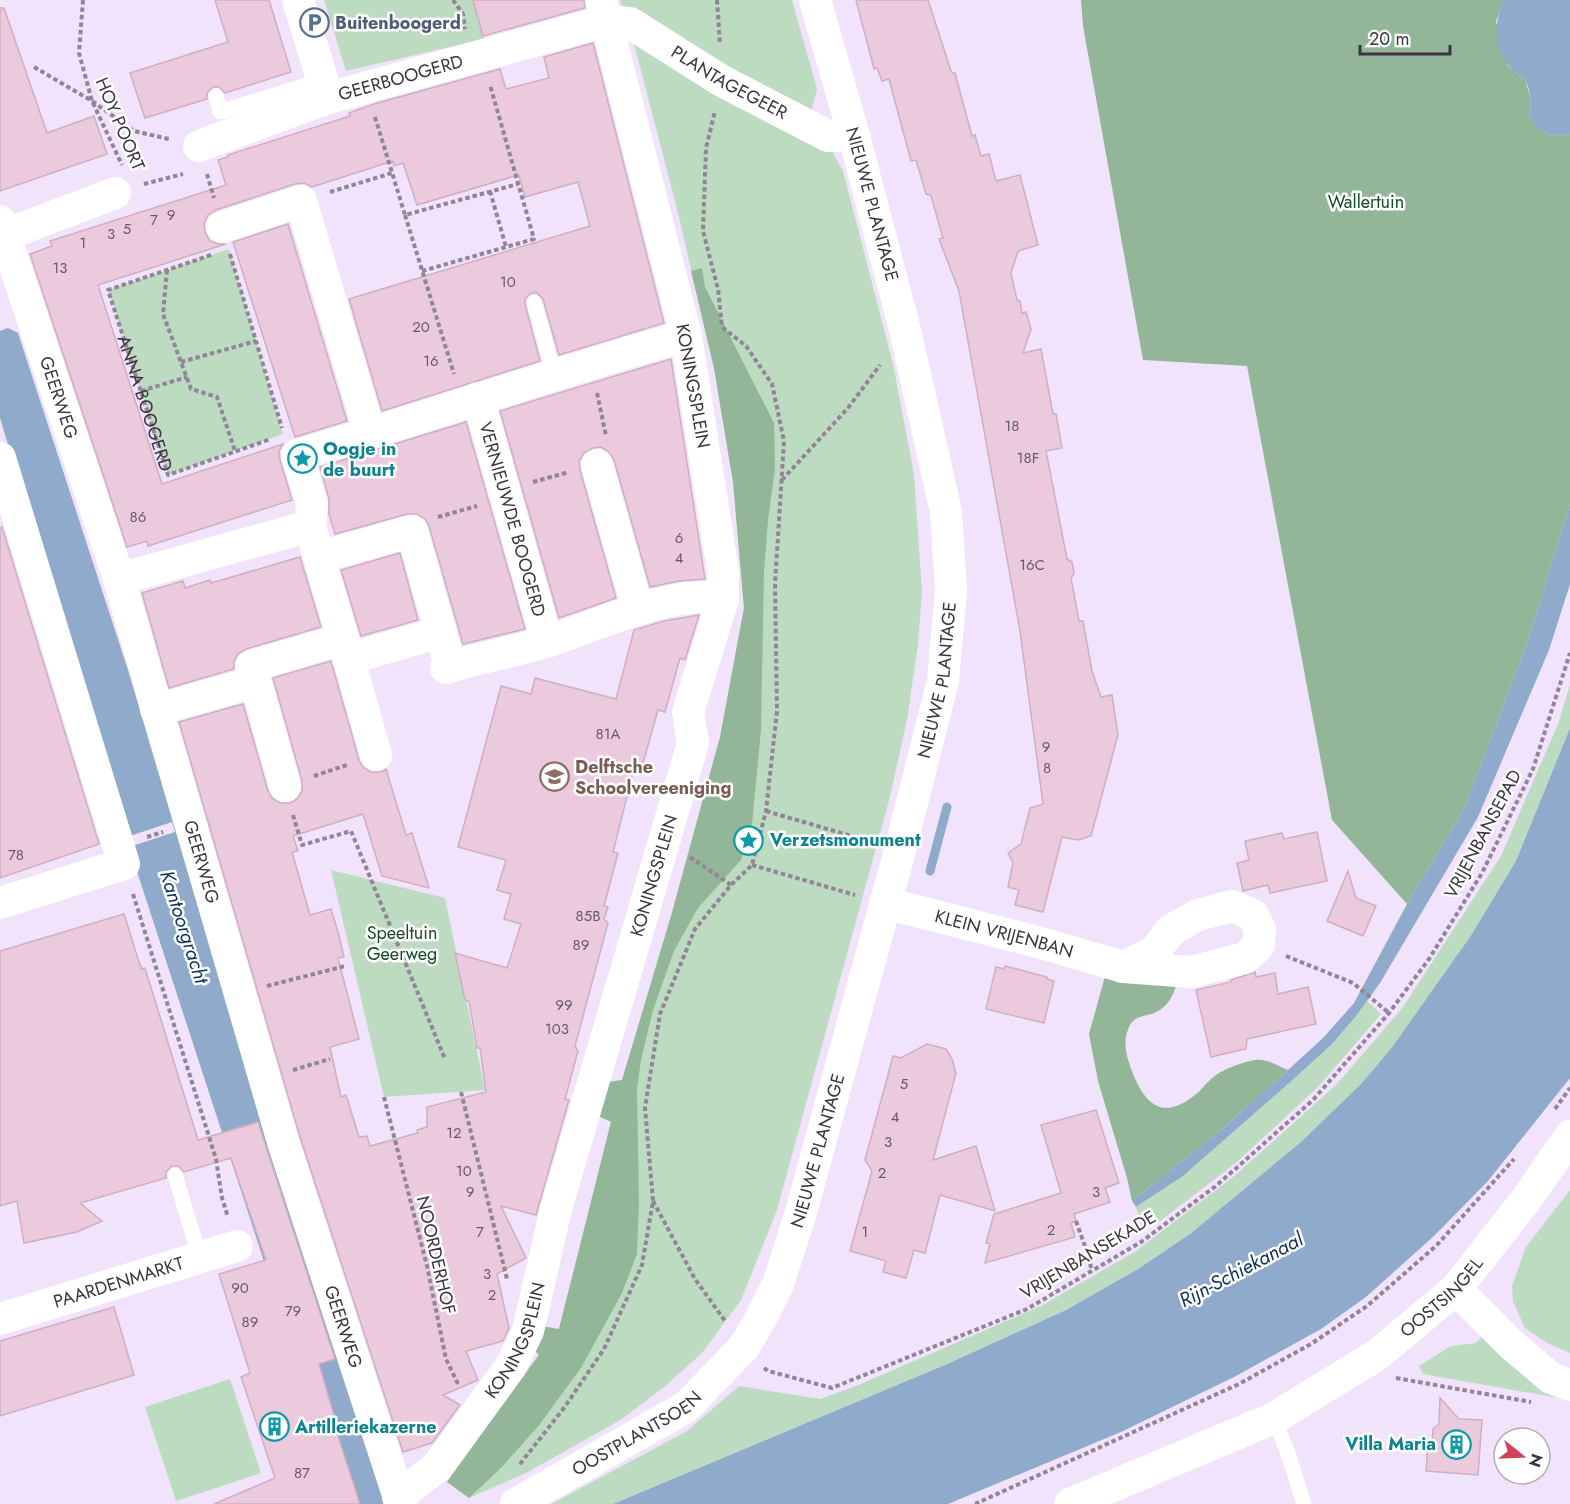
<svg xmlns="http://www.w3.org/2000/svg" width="1570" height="1504" font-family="Jost,sans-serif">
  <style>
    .green { fill: #bddbc1 }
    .forest { fill: #93b699 }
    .water { fill: #90aacb }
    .pier { fill: #f2e3fc }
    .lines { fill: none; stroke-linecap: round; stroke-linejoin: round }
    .stream { stroke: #90aacb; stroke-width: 9 }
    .building { fill: #eccade; stroke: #cfaec1; stroke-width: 1.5 }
    .path { stroke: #918597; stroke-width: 4; stroke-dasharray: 4.5 3; stroke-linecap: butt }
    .service { stroke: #fff; stroke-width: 15 }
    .minor { stroke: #fff; stroke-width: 32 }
    .labels { text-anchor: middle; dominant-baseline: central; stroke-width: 5; stroke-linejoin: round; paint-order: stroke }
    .number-label { font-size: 15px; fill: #685a68 }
    .service-label { font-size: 18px; font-weight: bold; fill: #4e5e75; stroke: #fff; text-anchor: start }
    .street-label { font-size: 18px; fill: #3c3440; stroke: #fff }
    .park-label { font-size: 18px; fill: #144a24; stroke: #fff }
    .culture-label { font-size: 18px; font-weight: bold; fill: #0d838f; stroke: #fff; text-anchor: start }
    .education-label { font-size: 18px; font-weight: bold; fill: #785e54; stroke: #fff; text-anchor: start }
    .water-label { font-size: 20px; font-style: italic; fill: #0d325c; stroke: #fff }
  </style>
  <rect width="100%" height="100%" fill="#f2e3fc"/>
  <path class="green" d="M 324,0 L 473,0 L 484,39 L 346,71 Z
    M 620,0 L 792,0 L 817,89 L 811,112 L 843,171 L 893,364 L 914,474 L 922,591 L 918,644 L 907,720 L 890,797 L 777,1210 L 741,1300 L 702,1353 L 664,1387 L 622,1419 L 526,1473 L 469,1498 L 447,1482 L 539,1354 L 559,1329 L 611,1122 L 608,1082 L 622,1080 L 671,916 L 720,737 L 744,608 L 733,482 L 714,368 L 677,209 L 637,55 Z
    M 229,249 L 283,434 L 168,475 L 108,290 Z
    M 1570,685 L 1570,728 L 1516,861 L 1470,937 L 1426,1000 L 1393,1046 L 1362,1083 L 1302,1141 L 1190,1234 L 1138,1269 L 1066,1310 L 945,1365 L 613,1504 L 551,1504 L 687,1431 L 739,1386 L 820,1399 L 856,1386 L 1041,1306 L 1136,1251 L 1233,1177 L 1337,1084 L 1403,1007 L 1501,856 L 1558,724 Z
    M 331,870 L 445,898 L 485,1090 L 384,1097 Z
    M 1367,1001 L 1381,1014 L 1319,1086 L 1237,1162 L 1156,1224 L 1153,1220 L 1142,1227 L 1136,1207 L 1183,1176 L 1296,1077 L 1331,1045 Z
    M 1570,1190 L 1570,1353 L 1547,1343 L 1525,1328 L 1513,1302 L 1512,1286 L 1526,1247 Z
    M 1482,1337 L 1528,1378 L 1559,1398 L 1423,1374 L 1419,1366 L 1451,1346 L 1476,1343 Z
    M 230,1379 L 261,1473 L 176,1501 L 145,1407 Z"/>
  <path class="forest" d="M 1081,0 L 1503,0 L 1496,22 L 1508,66 L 1525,80 L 1530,96 L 1530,119 C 1544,135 1549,137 1570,134 L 1570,504 L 1527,644 L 1464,809 L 1407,904 L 1332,820 L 1247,366 L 1143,360 L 1083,26 Z
    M 702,268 L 705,287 L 774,423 L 775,469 L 768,520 L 764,572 L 761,730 L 752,824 L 741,860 L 698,908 L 674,951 L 653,1010 L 641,1060 L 637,1089 L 639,1203 L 637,1254 L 622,1293 L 581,1368 L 540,1424 L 502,1467 L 469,1498 L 447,1482 L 539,1355 L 533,1349 L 542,1326 L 559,1329 L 611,1122 L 596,1115 L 608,1082 L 622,1080 L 671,916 L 720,737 L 744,608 L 733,482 L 714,368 L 691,271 Z
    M 1109,962 L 1180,972 C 1176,986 1173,1003 1158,1011 C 1149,1017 1136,1014 1130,1025 C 1121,1043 1127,1057 1133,1074 C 1146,1106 1164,1120 1195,1095 C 1202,1090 1207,1081 1215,1076 C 1223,1069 1252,1058 1262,1060 C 1271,1061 1280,1067 1288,1070 L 1221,1130 L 1132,1201 L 1127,1178 L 1098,1081 L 1089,1034 Z"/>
  <path class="water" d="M 1503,0 L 1570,0 L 1570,134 C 1549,137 1544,135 1530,119 C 1530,106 1532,94 1526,82 C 1522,75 1513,72 1509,66 C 1492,45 1495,23 1503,0 Z
    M 8,328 L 18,333 L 128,670 L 230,1014 L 389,1504 L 343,1504 L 129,847 L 0,418 L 0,331 Z
    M 1570,504 L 1570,584 L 1549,650 L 1478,817 L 1380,983 L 1356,1016 L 1331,1045 L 1296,1077 L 1183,1176 L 1136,1207 L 1132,1201 L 1221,1130 L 1288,1070 L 1323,1038 L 1354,1003 L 1407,904 L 1464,809 L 1527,644 Z
    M 1570,728 L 1570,1078 L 1488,1181 L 1434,1236 L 1366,1297 L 1321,1329 L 1236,1376 L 1121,1432 L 948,1504 L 613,1504 L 945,1365 L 1066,1310 L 1138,1269 L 1190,1234 L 1302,1141 L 1362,1083 L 1393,1046 L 1470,937 L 1516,861 Z"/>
  <path class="pier" d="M 172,822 L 175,832 L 129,847 L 127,837 Z"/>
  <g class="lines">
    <path class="stream" d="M 930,871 L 947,807"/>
  </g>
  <path class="building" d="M 215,0 L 269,0 L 291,72 L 225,93 L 219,87 L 213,87 L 207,93 L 207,99 L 145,118 L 130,73 L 228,42 Z
    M 473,0 L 584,0 L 585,8 L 483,36 Z
    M 856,0 L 928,0 L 951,71 L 953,73 L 955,73 L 972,136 L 975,135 L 981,156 L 989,154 L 996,181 L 1020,175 L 1038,245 L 1018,251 L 1011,273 L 1017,300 L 1020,301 L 1022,313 L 1026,312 L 1031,329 L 1023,353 L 1041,349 L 1053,414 L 1056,414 L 1062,448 L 1046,451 L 1067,559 L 1072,562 L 1074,574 L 1071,578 L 1079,621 L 1083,621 L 1092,671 L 1101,697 L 1112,695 L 1118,735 L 1091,836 L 1078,840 L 1062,837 L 1043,912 L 1015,905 L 1019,890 L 1008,887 L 1013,863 L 1008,853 L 1021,844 L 1030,808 L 1043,804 L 1020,631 L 959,291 L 939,239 L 943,238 L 931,196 L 926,194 L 916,160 L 911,161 L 889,79 L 882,81 L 877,68 L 874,69 Z
    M 0,8 L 4,8 L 47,133 L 94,116 L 107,154 L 0,191 Z
    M 593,43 L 664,323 L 559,355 L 543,299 L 537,293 L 531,293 L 525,299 L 525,304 L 540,361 L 382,411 L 349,299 L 590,226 L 578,182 L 525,197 L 519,175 L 417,205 L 403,163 L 394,166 L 393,161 L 312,187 L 304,183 L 295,184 L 216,210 L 208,215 L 204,224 L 205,232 L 210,241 L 218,244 L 226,244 L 98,285 L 162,484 L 283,444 L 279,451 L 280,460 L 292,500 L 148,546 L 147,541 L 127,547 L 30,254 L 52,246 L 50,241 L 226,185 L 218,160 L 228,157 L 228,155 L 350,116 L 349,113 L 374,104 L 500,69 L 506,89 L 549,78 L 544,57 Z
    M 288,224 L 347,421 L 295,437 L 233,242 Z
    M 671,359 L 705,579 L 679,581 L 650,587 L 614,460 L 609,452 L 601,447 L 593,448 L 584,453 L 579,461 L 580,470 L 616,598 L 559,618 L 500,411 Z
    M 466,422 L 525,629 L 463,644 L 429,526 L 425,519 L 417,514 L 407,514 L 335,534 L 329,514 L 329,499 L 320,467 Z
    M 2,527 L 99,844 L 0,878 L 0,528 Z
    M 400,553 L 418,620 L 361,636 L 341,570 Z
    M 300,557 L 321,627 L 246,649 L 238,654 L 234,661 L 234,669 L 169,688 L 142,593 L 183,581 L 185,588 L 210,580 L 211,583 Z
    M 699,615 L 685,660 L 680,658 L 665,712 L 658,710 L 643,763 L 636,761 L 613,852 L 618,853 L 604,906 L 608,907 L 604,919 L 608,923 L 575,1046 L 578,1051 L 565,1099 L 569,1100 L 536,1215 L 501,1206 L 526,1258 L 497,1274 L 509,1328 L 503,1341 L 466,1351 L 478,1380 L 443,1395 L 460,1405 L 432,1443 L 403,1452 L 300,1137 L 179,722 L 243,704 L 268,791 L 272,798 L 280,803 L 290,803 L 297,799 L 302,791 L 302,781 L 273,678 L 331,661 L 359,760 L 363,767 L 371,772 L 380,772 L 386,769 L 406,835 L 412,833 L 429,888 L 382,876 L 363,814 L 293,836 L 298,851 L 292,852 L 310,915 L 331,909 L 338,932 L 344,957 L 338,958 L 359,1039 L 330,1047 L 341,1097 L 346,1095 L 359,1137 L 367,1136 L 370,1146 L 418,1133 L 417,1130 L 427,1127 L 427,1107 L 486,1092 L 480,1048 L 477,1048 L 469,1001 L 465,1000 L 455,953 L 507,968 L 521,924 L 504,919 L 511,894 L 497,890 L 506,860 L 458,847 L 501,686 L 531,694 L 535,678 L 616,699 L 634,630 L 664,621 Z
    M 1317,832 L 1327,881 L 1270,893 L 1268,885 L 1243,891 L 1237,863 L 1249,860 L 1245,841 L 1282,833 L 1284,839 Z
    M 1348,871 L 1356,898 L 1376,906 L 1363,936 L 1327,921 Z
    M 124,914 L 139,962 L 142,969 L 145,968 L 198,1140 L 258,1122 L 335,1359 L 319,1364 L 338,1429 L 336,1430 L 360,1504 L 214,1504 L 275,1478 L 241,1377 L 250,1373 L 219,1274 L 266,1260 L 231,1158 L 184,1172 L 178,1166 L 172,1166 L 166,1172 L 166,1178 L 80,1203 L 102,1221 L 77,1232 L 24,1243 L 17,1201 L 0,1206 L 0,951 Z
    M 1005,966 L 1047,977 L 1047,979 L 1054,981 L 1044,1023 L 986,1009 L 996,967 L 1004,969 Z
    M 1255,972 L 1256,977 L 1275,973 L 1278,994 L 1308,987 L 1316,1024 L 1247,1039 L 1246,1049 L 1211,1057 L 1196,990 L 1231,982 L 1231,980 Z
    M 927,1044 L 946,1049 L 952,1059 L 956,1073 L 933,1160 L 976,1146 L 995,1211 L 940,1195 L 925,1253 L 914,1250 L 906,1278 L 883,1272 L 886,1261 L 850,1251 L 872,1171 L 865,1160 L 893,1056 L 901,1058 Z
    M 1096,1110 L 1119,1183 L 1105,1188 L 1110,1202 L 1074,1214 L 1076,1221 L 1071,1223 L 1075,1237 L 985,1263 L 990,1244 L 986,1243 L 994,1214 L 1061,1193 L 1041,1125 Z
    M 114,1307 L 134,1375 L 0,1416 L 0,1341 Z
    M 1440,1398 L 1459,1419 L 1482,1420 L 1478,1475 L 1426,1471 L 1428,1443 L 1432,1444 L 1433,1429 L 1439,1424 Z"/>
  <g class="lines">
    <g class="path">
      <path d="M 83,0 L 79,53 L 92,101 L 122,165"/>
      <path d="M 453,0 L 463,14 L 465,29"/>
      <path d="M 717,0 L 720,44"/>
      <path d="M 34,67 L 92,101 L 134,131 L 169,139"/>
      <path d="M 375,117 L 405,215 L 518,184"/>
      <path d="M 207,174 L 214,198"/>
      <path d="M 144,184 L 183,174"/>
      <path d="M 490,191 L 506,247"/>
      <path d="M 330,192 L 392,173"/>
      <path d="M 405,215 L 454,374"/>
      <path d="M 230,254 L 282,428"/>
      <path id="s1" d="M 211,255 L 108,290 L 168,475 L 271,439"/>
      <path d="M 167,270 L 163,314 L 191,389 L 217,397 L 235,451"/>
      <path d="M 422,271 L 534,239 L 490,85"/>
      <path d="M 181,362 L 256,341"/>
      <path d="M 141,391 L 187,377"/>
      <path d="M 597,393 L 606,436"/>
      <path d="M 782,480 L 848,408 L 880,365"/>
      <path d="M 533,482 L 569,472"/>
      <path d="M 438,517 L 477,506"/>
      <path d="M 314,776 L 347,765"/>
      <path d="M 766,811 L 872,842"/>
      <path d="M 293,815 L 302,845 L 351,831 L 445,1059"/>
      <path d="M 147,837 L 163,832"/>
      <path d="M 690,857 L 731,885"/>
      <path d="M 752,865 L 855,895"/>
      <path d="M 133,894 L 216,1159 L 222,1198 L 228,1217"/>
      <path d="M 1286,956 L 1353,983 L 1389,1013"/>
      <path d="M 267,986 L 345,966"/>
      <path d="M 293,1070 L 330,1059"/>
      <path d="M 461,1092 L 507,1279"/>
      <path d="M 384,1097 L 427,1266 L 446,1359 L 459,1386"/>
      <path d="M 1555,1109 L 1570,1088"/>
      <path d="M 653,1201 L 695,1279 L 725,1321"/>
      <path d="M 1076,1221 L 1087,1252 L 1092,1271"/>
      <path d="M 764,1368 L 768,1371 L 832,1388 L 1027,1309 L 1141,1242 L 1216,1186 L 1313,1100 L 1389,1013 L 1429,959 L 1482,873 L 1533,769 L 1570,653"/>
      <path d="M 1396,1378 L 1531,1402"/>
      <path d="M 520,1464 L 564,1408 L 604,1349 L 642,1265 L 653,1201 L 645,1108 L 660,1014 L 695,929 L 731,885 L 752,865 L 766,811 L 777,711 L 775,584 L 784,441 L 772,384 L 746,346 L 722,327 L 718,289 L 703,231 L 706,148 L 715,111"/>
      <path d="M 975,1504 L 1239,1384 L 1311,1344 L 1367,1306 L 1436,1246 L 1514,1159"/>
    </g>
    <path class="service" d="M 216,96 L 220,112 L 323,80
      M 534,302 L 554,374
      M 175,1175 L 200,1258
      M 1274,1418 L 1288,1453 L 1304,1504"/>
    <g class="minor">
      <path d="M 298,0 L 328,98"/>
      <path id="s2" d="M 199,146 L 328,98 L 606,21 L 630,23 L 722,81 L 828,136 L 854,136"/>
      <path id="s3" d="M 0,221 L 119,579 L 283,1142 L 401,1504"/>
      <path d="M 222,227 L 301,201 L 370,434"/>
      <path d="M 5,235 L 115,193"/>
      <path id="s4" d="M 478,398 L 547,642"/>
      <path d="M 0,458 L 124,864 L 0,903"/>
      <path d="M 597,465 L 638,610"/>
      <path d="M 320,557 L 412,531 L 450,666"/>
      <path d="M 119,579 L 310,526"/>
      <path d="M 343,639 L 310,526 L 312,504 L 297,455 C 427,418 555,372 686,336"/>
      <path d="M 348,659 L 441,632"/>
      <path d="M 446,668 C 480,657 515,652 549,641 C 596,626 675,588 723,599"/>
      <path d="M 156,710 L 255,682"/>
      <path d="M 285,786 L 251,666 L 343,639 L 376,755"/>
      <path id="s5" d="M 885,903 L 1038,942 L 1123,967"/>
      <path d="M 1232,906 L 1253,915 L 1260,929 L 1259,945 L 1245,958 L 1191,972 L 1123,967 L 1154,952 L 1171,930 L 1198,915 Z"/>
      <path d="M 1456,1289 L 1512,1345 L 1551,1378 L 1570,1385"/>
      <path id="s6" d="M 0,1319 L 237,1246"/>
      <path id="s7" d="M 398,1497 L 437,1467 L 451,1448 L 511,1366 L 528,1331 L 556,1209 L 693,743 L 688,712 L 723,599 L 723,571 L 686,336 L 601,0"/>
      <path id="s8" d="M 516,1504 L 686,1407 L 744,1347 L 761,1318 L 778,1284 L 802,1209 L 900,850 L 943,681 L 951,591 L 946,512 L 905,330 L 854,136 L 815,0"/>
      <path id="s9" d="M 1070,1504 L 1274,1418 L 1377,1355 L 1456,1289 L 1528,1197 L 1570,1136"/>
    </g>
  </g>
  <defs>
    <symbol id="parking-ring" viewBox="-11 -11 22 22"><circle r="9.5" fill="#fff" stroke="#5c6f8a" stroke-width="1.5"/><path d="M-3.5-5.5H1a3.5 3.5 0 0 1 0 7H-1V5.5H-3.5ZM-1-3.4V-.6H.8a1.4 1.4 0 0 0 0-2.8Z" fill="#5c6f8a"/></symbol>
    <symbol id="sight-ring" viewBox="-11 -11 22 22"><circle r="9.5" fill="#fff" stroke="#0f9aa8" stroke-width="1.5"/><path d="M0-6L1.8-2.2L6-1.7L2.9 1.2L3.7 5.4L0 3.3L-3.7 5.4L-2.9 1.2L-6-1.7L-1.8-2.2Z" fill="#0f9aa8"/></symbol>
    <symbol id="school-ring" viewBox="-11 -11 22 22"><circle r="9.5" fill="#fff" stroke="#8d6e63" stroke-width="1.5"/><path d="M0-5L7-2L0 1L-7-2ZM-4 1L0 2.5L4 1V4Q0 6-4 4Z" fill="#8d6e63"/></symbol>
    <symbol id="building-ring" viewBox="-11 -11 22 22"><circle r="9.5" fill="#fff" stroke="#0f9aa8" stroke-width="1.5"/><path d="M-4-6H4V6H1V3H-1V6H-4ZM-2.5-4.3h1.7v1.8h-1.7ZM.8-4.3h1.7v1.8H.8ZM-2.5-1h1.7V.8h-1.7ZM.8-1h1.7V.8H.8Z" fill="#0f9aa8"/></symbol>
  </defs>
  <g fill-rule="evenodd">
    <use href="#parking-ring" x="298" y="6" width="33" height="33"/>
    <use href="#sight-ring" x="286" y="442" width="33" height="33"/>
    <use href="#school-ring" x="538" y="760" width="33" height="33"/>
    <use href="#sight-ring" x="732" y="824" width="33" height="33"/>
    <use href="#building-ring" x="258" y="1410" width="33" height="33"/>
    <use href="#building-ring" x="1440" y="1428" width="33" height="33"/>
  </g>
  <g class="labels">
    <g class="number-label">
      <text x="171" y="215">9</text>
      <text x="154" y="220">7</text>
      <text x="127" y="229">5</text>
      <text x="111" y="234">3</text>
      <text x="83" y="243">1</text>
      <text x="60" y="268">13</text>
      <text x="508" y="282">10</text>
      <text x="421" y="327">20</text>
      <text x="431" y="361">16</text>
      <text x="1012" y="426">18</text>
      <text x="1028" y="458">18F</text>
      <text x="138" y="517">86</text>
      <text x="679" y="538">6</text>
      <text x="679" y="558">4</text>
      <text x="1032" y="565">16C</text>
      <text x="608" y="734">81A</text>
      <text x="1046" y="747">9</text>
      <text x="1047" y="768">8</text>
      <text x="16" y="855">78</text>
      <text x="588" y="916">85B</text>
      <text x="581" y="945">89</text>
      <text x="564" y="1005">99</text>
      <text x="557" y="1029">103</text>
      <text x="904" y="1084">5</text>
      <text x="895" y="1117">4</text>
      <text x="454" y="1133">12</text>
      <text x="888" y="1142">3</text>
      <text x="464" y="1171">10</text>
      <text x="882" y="1173">2</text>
      <text x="470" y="1192">9</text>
      <text x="1096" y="1192">3</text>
      <text x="1051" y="1230">2</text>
      <text x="480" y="1232">7</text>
      <text x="865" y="1232">1</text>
      <text x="487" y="1274">3</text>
      <text x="240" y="1288">90</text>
      <text x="492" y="1295">2</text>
      <text x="293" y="1311">79</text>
      <text x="250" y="1322">89</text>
      <text x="302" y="1473">87</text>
    </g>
    <g class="service-label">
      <text x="335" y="23">Buitenboogerd</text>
    </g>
    <g class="street-label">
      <text stroke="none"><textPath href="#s2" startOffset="213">GEERBOOGERD</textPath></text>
      <text stroke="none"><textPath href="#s2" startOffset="566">PLANTAGEGEER</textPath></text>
      <text transform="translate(120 124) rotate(67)">HOY POORT</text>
      <text transform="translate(872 204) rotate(75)">NIEUWE PLANTAGE</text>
      <text transform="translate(693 386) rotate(80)">KONINGSPLEIN</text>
      <text stroke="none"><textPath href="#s3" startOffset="186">GEERWEG</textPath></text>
      <text stroke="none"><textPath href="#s1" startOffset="228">ANNA BOOGERD</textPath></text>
      <text stroke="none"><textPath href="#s4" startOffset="126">VERNIEUWDE BOOGERD</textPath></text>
      <text stroke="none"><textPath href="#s8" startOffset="976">NIEUWE PLANTAGE</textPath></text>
      <text transform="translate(1483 834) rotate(-62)">VRIJENBANSEPAD</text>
      <text stroke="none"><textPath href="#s3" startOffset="672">GEERWEG</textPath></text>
      <text stroke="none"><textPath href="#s7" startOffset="686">KONINGSPLEIN</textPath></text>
      <text stroke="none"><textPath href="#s5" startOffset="123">KLEIN VRIJENBAN</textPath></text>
      <text stroke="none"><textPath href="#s8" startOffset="490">NIEUWE PLANTAGE</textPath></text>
      <text transform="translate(436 1255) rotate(77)">NOORDERHOF</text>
      <text transform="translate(1088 1255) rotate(-31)">VRIJENBANSEKADE</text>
      <text stroke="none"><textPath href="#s6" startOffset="124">PAARDENMARKT</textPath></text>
      <text stroke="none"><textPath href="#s9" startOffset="429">OOSTSINGEL</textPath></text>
      <text stroke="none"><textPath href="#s3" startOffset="1158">GEERWEG</textPath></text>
      <text stroke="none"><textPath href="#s7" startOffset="200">KONINGSPLEIN</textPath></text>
      <text stroke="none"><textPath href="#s8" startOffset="140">OOSTPLANTSOEN</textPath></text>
    </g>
    <g class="park-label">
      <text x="1366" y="202">Wallertuin</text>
      <text x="402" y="933">Speeltuin<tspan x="402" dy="21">Geerweg</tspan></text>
    </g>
    <g class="culture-label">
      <text x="323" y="449">Oogje in<tspan x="323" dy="21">de buurt</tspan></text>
      <text x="770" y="840">Verzetsmonument</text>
      <text x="295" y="1427">Artilleriekazerne</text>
      <text x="1436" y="1444" text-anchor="end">Villa Maria</text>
    </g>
    <g class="education-label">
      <text x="575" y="767">Delftsche<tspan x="575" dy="21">Schoolvereeniging</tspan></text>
    </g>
    <g class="water-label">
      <text transform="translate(184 927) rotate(72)">Kantoorgracht</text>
      <text transform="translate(1241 1270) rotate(-28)">Rijn-Schiekanaal</text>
    </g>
  </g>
  <g transform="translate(1522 1456) rotate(108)"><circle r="28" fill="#ffffff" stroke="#b1aeb3" stroke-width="1.5"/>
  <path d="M0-4.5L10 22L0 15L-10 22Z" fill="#d14158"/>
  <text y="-9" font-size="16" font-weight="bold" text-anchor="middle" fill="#3c3440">N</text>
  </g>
  <path d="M1360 45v9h90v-9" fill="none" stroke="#3c3440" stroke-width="3"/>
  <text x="1369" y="45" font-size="18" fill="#3c3440" stroke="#ffffff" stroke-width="4.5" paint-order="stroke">20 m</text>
</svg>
